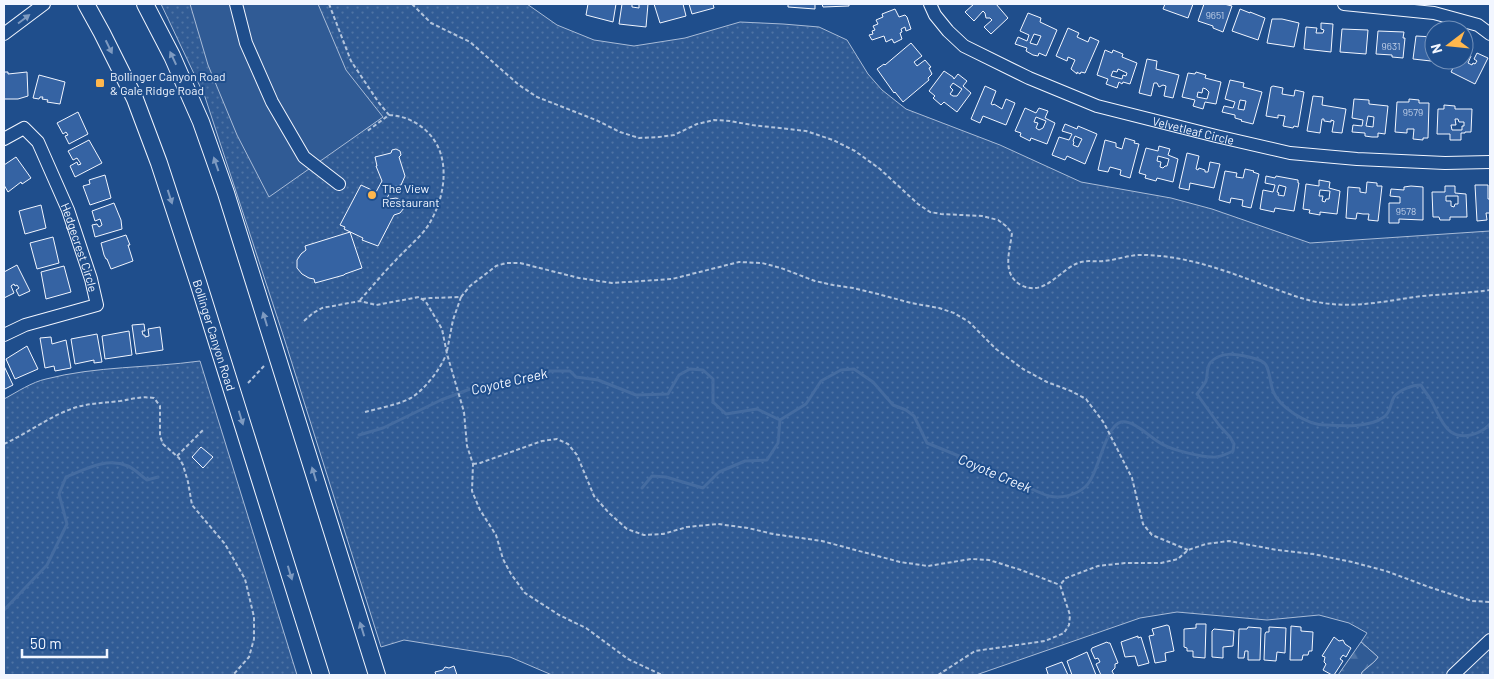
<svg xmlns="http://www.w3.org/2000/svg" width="1494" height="679" font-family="Barlow,sans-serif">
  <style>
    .grass { fill: url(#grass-dots); stroke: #a8bbd7 }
    .forest { fill: url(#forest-firs); stroke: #a8bbd7 }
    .pitch { fill: #305b95; stroke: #a8bbd7 }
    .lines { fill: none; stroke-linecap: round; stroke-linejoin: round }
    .stream { stroke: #446ba0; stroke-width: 3 }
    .building { fill: #3563a3; stroke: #f2f6ff; fill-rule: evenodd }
    .minor-casing { stroke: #f2f6ff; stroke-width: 14 }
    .major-casing { stroke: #f2f6ff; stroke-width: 18 }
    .path { stroke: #b3c4dc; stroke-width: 2; stroke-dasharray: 4 2.5; stroke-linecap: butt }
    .minor { stroke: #1f4e8c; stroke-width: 12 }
    .major { stroke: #1f4e8c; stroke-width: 16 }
    .oneway { fill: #7e9ac0 }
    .poi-dot { fill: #ffb74d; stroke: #1f4e8c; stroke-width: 2 }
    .labels { text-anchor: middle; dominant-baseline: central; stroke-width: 4; stroke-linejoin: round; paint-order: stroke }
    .number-label { font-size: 10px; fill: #c3d1e8 }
    .poi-label { font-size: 12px; fill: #f2f6ff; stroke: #1f4e8c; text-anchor: start }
    .street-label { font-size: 12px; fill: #f2f6ff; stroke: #1f4e8c }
    .water-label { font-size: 14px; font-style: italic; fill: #f2f6ff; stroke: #1f4e8c }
  </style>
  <defs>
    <pattern id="grass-dots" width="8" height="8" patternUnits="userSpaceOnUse" patternTransform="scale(1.25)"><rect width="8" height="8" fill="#305b95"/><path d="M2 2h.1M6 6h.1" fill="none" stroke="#4e73a5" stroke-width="1.8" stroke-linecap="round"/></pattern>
    <pattern id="forest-firs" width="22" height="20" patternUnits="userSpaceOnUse" patternTransform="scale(1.25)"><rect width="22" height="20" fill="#305b95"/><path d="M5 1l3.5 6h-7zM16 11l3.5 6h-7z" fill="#4e73a5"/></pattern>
  </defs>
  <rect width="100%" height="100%" fill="#1f4e8c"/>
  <path class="grass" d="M 161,4 L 527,4 L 557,25 L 594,40 L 634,46 L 685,38 L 740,22 L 783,24 L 819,27 L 847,40 L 868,74 L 882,90 L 906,109 L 1000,145 L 1081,182 L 1171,198 L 1212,209 L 1310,243 L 1490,231 L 1490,675 L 1361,675 L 1362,672 L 1375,661 L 1378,657 L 1361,642 L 1367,633 L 1349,623 L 1319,615 L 1267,620 L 1177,612 L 1140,618 L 976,675 L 552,675 L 510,657 L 404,640 L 381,647 L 284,338 L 205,97 Z
    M 200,361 L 297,675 L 4,675 L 4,399 C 17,392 32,382 46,379 C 96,366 149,368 200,361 Z"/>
  <path class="forest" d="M 1361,642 L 1378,657 L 1375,661 L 1362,672 L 1361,675 L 1338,675 Z"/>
  <path class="pitch" d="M 190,4 L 318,4 L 346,70 L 383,117 L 269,197 L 237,135 L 208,65 Z"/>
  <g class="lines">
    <path class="stream" d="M 780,420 L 806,404 L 821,381 L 841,370 L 854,369 L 873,382 L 893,405 L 906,410 L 914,416 L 927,443 C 952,453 976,463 1001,474 C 1015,480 1035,492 1049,496 C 1061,499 1076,495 1085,487 C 1099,475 1104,427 1121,422 C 1134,419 1152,440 1164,445 C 1173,450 1201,457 1212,457 C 1219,458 1227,454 1233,451 L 1234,444 L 1230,437 L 1219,425 L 1197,394 C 1200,390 1204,385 1206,381 C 1208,375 1206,369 1210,363 C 1220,351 1236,354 1249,357 C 1255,359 1262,359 1266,365 C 1270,372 1270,383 1273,391 C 1279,407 1307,425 1325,425 C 1342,426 1369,428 1384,417 C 1391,412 1390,404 1394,397 C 1399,390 1412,385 1421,385 C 1424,391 1429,396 1432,402 C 1437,411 1442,426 1451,432 C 1463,440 1481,434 1490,424
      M 359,435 L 383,428 L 441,400 L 478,386 L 501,382 L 510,383 L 519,379 L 533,377 L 550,371 L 570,371 L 576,377 L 598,380 L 636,395 L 668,394 L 679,375 L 690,369 L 703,370 L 713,379 L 713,402 L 726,414 L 757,409 L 780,420
      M 642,488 L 652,476 L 666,477 L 703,488 L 719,472 L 745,461 L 767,460 L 778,443 L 780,420
      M 4,610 L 47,565 L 67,524 L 59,494 L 66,477 C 86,469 106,457 128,466 C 135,469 141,476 147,480 L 158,477"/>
  </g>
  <path class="building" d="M 588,4 L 616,4 L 613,22 L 586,15 Z
    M 622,4 L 632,4 L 632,7 L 639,8 L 639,4 L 636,4 L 648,4 L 646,27 L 619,24 Z
    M 654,4 L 683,4 L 686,16 L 660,23 Z
    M 689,4 L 713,4 L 714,8 L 692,14 Z
    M 788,4 L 815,4 L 815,9 L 788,7 Z
    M 822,4 L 849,4 L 849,6 L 823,7 Z
    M 974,4 L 996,4 L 1008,18 L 991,34 L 984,27 L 992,20 L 990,18 L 986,18 L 985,13 L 983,11 L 974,21 L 965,12 Z
    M 1165,4 L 1193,4 L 1188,18 L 1163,9 Z
    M 1204,4 L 1224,4 L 1232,6 L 1223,32 L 1213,28 L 1213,26 L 1198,21 Z
    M 895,9 L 899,17 L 905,15 L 907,17 L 911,29 L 906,31 L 905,27 L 901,29 L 902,32 L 900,33 L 902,39 L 894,43 L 892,39 L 886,42 L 884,36 L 872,40 L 869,35 L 873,34 L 872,31 L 875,30 L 873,26 L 878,24 L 876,20 L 883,17 L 882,14 Z
    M 1240,9 L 1250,13 L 1250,12 L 1265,18 L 1258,40 L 1232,31 Z
    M 1028,13 L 1041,18 L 1040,22 L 1057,30 L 1046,56 L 1039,53 L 1038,56 L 1033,55 L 1026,51 L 1027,48 L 1015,44 L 1018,37 L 1027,41 L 1029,35 L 1020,31 ZM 1034,34 L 1041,36 L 1037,45 L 1030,43 Z
    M 1272,19 L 1282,19 L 1299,23 L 1294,47 L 1267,43 Z
    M 1321,23 L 1333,24 L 1331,52 L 1304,49 L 1306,27 L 1317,28 L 1316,33 L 1323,33 L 1324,30 L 1321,29 Z
    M 1068,28 L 1079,33 L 1077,37 L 1088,42 L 1090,37 L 1099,41 L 1085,73 L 1081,72 L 1080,74 L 1077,72 L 1077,74 L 1071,69 L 1075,60 L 1068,57 L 1067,61 L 1056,56 Z
    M 1342,29 L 1368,30 L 1366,54 L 1340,52 Z
    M 1378,31 L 1404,32 L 1403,38 L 1405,38 L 1403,58 L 1392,57 L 1392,55 L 1376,54 Z
    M 1416,36 L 1434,37 L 1434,60 L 1440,60 L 1440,62 L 1413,59 Z
    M 911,43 L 922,56 L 914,62 L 917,66 L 925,60 L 931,67 L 929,68 L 932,74 L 928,78 L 929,80 L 903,102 L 895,92 L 894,93 L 877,69 L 884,64 L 885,65 Z
    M 1105,50 L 1112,53 L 1113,50 L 1123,54 L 1122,57 L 1137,63 L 1130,84 L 1123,82 L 1122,84 L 1119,82 L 1117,88 L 1106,84 L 1108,79 L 1097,75 ZM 1118,69 L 1127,73 L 1126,76 L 1123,75 L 1122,79 L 1111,76 L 1113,71 L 1117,72 Z
    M 1464,52 L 1471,56 L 1468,63 L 1472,65 L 1473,63 L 1475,64 L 1477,61 L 1474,59 L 1477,53 L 1488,58 L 1475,84 L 1451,72 L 1457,60 L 1464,60 Z
    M 1147,59 L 1157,61 L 1156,69 L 1179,75 L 1173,98 L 1164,96 L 1166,86 L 1163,85 L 1159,87 L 1157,83 L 1154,83 L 1151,96 L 1139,93 Z
    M 944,71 L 953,77 L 954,79 L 958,74 L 967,81 L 963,86 L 971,93 L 957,112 L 944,102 L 941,105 L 933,98 L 935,96 L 929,91 ZM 953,83 L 962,89 L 957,96 L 953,96 L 950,94 L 953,90 L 950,87 Z
    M 4,72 L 8,72 L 8,74 L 27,72 L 28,96 L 18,99 L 4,99 Z
    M 1196,72 L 1206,75 L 1205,78 L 1221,82 L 1216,104 L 1205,102 L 1203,109 L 1193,106 L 1195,100 L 1182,97 L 1188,73 L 1195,74 ZM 1203,88 L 1206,89 L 1209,92 L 1207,99 L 1197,97 L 1198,92 L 1202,93 Z
    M 39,75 L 65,82 L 60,104 L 47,102 L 48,100 L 42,99 L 43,97 L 40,97 L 39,99 L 33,98 Z
    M 1230,80 L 1244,83 L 1243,87 L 1262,92 L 1253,124 L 1241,121 L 1242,120 L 1235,118 L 1235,115 L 1222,112 L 1224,106 L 1233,108 L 1235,102 L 1225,99 ZM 1240,100 L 1246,101 L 1244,110 L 1238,109 Z
    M 985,86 L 996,91 L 991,104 L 993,105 L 994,104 L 1002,109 L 1006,99 L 1015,103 L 1006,125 L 983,116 L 980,123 L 971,119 Z
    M 1273,86 L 1283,88 L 1282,94 L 1294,96 L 1295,90 L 1304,92 L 1298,127 L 1294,126 L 1293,128 L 1283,126 L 1285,116 L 1278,115 L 1278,118 L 1266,116 L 1271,87 Z
    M 1313,96 L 1323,97 L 1322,105 L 1346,109 L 1342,133 L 1332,132 L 1334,121 L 1331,120 L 1331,122 L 1324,121 L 1324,119 L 1322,119 L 1320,133 L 1307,131 Z
    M 1354,99 L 1369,100 L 1369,104 L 1388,106 L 1385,134 L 1378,133 L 1378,137 L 1372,137 L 1365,136 L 1365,133 L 1352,132 L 1353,125 L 1362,126 L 1363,120 L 1352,118 ZM 1368,116 L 1374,117 L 1373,127 L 1366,126 Z
    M 1409,99 L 1419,100 L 1419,103 L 1429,103 L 1428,138 L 1423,138 L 1423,140 L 1413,139 L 1414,129 L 1407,129 L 1407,133 L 1395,132 L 1397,102 L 1409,102 Z
    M 1444,105 L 1455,106 L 1455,109 L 1472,109 L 1471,132 L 1465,132 L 1465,133 L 1461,133 L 1461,140 L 1450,140 L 1450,134 L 1437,134 L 1438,109 L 1444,109 ZM 1455,119 L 1458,119 L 1459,122 L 1464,122 L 1464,126 L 1462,126 L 1462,130 L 1452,130 L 1451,125 L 1456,125 Z
    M 1025,108 L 1036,113 L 1039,108 L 1048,111 L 1045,118 L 1055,123 L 1047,144 L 1031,138 L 1030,141 L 1020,136 L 1021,133 L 1015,131 ZM 1036,117 L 1046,121 L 1043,128 L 1039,130 L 1036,128 L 1038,123 L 1034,122 Z
    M 78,112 L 88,134 L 69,144 L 65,136 L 68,135 L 66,132 L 63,134 L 57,123 Z
    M 1065,124 L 1077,129 L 1078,126 L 1097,134 L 1085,164 L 1067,156 L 1065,160 L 1052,155 L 1059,137 L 1069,140 L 1072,134 L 1062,131 ZM 1075,136 L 1082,139 L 1078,147 L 1073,145 L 1074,142 L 1073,141 Z
    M 1125,138 L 1135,141 L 1134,143 L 1139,144 L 1130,178 L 1120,175 L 1121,170 L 1110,167 L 1108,172 L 1098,170 L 1105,140 L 1116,143 L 1116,147 L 1122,149 Z
    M 89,140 L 102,163 L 75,177 L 70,166 L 77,162 L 78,165 L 81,164 L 77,158 L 73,160 L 68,151 Z
    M 1159,146 L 1170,149 L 1168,155 L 1178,159 L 1173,182 L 1157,178 L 1156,181 L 1145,178 L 1146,175 L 1139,173 L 1146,148 L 1158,151 ZM 1158,156 L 1169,159 L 1167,166 L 1165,166 L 1163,168 L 1160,167 L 1161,162 L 1157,161 Z
    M 396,149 L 400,151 L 401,155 L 399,157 L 405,176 L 401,185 L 393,187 L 387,198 L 390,199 L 396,198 L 402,201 L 404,208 L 400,213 L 394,215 L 378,246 L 362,240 L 363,238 L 344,229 L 345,227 L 340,225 L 361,185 L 376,192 L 382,181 L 376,166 L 377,166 L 375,157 L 391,153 L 392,150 Z
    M 1187,153 L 1199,156 L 1196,169 L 1198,170 L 1199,168 L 1205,170 L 1205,172 L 1208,172 L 1210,162 L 1220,164 L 1214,188 L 1190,183 L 1189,190 L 1179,188 Z
    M 16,157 L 31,178 L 22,184 L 21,182 L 8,192 L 4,185 L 4,165 Z
    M 1245,169 L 1254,171 L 1253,172 L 1259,174 L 1251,208 L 1242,206 L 1243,200 L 1231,198 L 1230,203 L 1219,200 L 1225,171 L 1237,173 L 1236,177 L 1243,178 Z
    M 105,175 L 111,198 L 90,205 L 83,186 L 90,184 L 89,180 Z
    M 1266,176 L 1275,178 L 1276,176 L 1298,180 L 1298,183 L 1299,183 L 1294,211 L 1275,208 L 1274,212 L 1260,209 L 1263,190 L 1273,192 L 1275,185 L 1265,183 ZM 1279,185 L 1286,187 L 1284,196 L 1278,195 L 1279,193 L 1277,192 Z
    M 1319,180 L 1330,182 L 1329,188 L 1340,191 L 1337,214 L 1320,212 L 1320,215 L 1309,213 L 1310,210 L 1303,209 L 1306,184 L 1319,186 ZM 1320,190 L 1330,191 L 1329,199 L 1326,199 L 1325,202 L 1322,201 L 1323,196 L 1319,196 Z
    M 1367,182 L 1377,183 L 1377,186 L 1382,186 L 1378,221 L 1368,220 L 1369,214 L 1363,214 L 1357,213 L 1356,219 L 1346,218 L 1348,187 L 1360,188 L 1360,192 L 1366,193 Z
    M 1475,185 L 1488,185 L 1488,199 L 1490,199 L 1490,213 L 1486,213 L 1487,220 L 1477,221 Z
    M 1411,186 L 1423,187 L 1423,220 L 1399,219 L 1399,223 L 1389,223 L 1389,203 L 1400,203 L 1400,197 L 1390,196 L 1391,189 L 1404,190 L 1404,187 Z
    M 1445,186 L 1455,186 L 1455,193 L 1466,194 L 1467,217 L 1450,217 L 1450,220 L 1440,220 L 1439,217 L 1433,217 L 1432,192 L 1445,192 ZM 1446,196 L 1458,196 L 1458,204 L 1455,204 L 1454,207 L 1451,206 L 1451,201 L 1446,201 Z
    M 114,203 L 121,220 L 122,229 L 95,237 L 92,225 L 97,224 L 99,227 L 102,225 L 100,219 L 95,221 L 92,211 Z
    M 41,205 L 46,228 L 25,234 L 19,211 Z
    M 350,232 L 362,268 L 345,274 L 344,275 L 315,283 L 314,279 L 309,278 L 302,274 L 297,268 L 297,260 L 301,254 L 306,250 L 305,246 Z
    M 126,235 L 130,245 L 128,245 L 133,261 L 111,269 L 107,259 L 106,259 L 104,255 L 101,243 Z
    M 53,237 L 59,263 L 37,269 L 30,243 Z
    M 17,265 L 30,291 L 19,296 L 16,290 L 19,288 L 17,285 L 15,286 L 14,284 L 11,286 L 14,293 L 4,298 L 4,272 Z
    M 64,266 L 71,292 L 46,299 L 41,272 Z
    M 144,324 L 145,331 L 142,331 L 143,335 L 145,335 L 145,337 L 149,336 L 148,329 L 160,327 L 163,350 L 136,354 L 132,325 Z
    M 129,331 L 132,355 L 105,359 L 102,336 Z
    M 97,334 L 102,362 L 94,363 L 94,360 L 75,364 L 71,339 Z
    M 51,337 L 52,344 L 66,340 L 71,368 L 55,371 L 54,366 L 45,368 L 40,338 Z
    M 27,346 L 38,369 L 15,379 L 6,359 Z
    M 4,366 L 13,385 L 5,389 L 4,389 Z
    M 201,447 L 213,457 L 203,468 L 192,457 Z
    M 1196,624 L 1206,624 L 1205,658 L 1193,657 L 1193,651 L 1187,651 L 1187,648 L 1184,647 L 1184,629 L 1196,628 Z
    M 1167,625 L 1169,626 L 1174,651 L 1165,653 L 1166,661 L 1155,663 L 1149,636 L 1154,635 L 1152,629 Z
    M 1291,626 L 1301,627 L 1301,631 L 1313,632 L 1312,651 L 1309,651 L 1308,655 L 1303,655 L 1302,660 L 1290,660 Z
    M 1248,627 L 1261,628 L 1260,660 L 1248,660 L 1248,651 L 1245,651 L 1244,658 L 1238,658 L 1239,629 L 1247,629 Z
    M 1269,627 L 1286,628 L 1285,653 L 1277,652 L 1276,661 L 1264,660 L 1265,634 L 1266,632 L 1269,632 Z
    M 1214,629 L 1234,631 L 1233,646 L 1223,647 L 1223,658 L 1212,657 L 1212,631 Z
    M 1138,636 L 1138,638 L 1141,637 L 1149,663 L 1138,666 L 1135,656 L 1125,657 L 1121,642 Z
    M 1334,637 L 1339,641 L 1343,640 L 1345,644 L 1351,648 L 1346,657 L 1343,655 L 1340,659 L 1343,661 L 1334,675 L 1332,675 L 1323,670 L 1326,664 L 1324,662 L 1325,657 L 1322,656 Z
    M 1107,642 L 1108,643 L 1110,643 L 1118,663 L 1115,664 L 1115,668 L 1112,671 L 1114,675 L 1101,675 L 1096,664 L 1100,662 L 1098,658 L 1095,659 L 1091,650 L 1092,648 Z
    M 1087,652 L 1096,675 L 1072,675 L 1067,661 Z
    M 1062,662 L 1068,675 L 1046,675 L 1048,674 L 1046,668 Z
    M 454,666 L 457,675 L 436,675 L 435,672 L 443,670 L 445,667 L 449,668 Z"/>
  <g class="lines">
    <defs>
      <g id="minor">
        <path d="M 236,4 L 246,43 L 272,102 L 304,157 L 339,184"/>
        <path id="s1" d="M 930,4 L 935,15 L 948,31 L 964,46 L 1029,78 L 1097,106 L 1216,136 L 1290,153 L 1357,159 L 1445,163 L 1490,162"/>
        <path d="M 1344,4 L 1434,13 L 1478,25 L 1490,34"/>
        <path d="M 4,34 L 44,4"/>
        <path id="s2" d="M 4,139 L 24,128 L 38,142 L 68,210 L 91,279 L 97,305 L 25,325 L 4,335"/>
        <path d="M 1453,675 L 1490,640"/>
      </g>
      <g id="major">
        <path id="s3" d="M 86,4 L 102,33 L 135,99 L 159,163 L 198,282 L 321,675"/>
        <path d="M 145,4 L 172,56 L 201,122 L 226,193 L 377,675"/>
      </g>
    </defs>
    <use href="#minor" class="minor-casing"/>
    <use href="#major" class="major-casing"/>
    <path class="path" d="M 329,4 L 351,61 L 379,103 L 389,115 L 366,132
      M 412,4 L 431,23 L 470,42 L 519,85 L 537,97 L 596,120 L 620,132 L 639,138 L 659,137 L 674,135 L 697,124 L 714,120 L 730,121 L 752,125 L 806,131 L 833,140 L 855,151 L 880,169 L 918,204 L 930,212 L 941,214 L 982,216 L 998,220 L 1006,226 L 1012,233 C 1010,251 1001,274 1021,285 C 1045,298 1060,268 1081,262 C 1088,260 1096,262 1104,261 C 1117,260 1131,254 1145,255 C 1189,256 1229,272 1269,287 C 1285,292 1300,299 1317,302 C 1354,309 1385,301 1422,296 C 1445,294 1468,293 1490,290
      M 422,299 L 430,298 L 461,297 L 470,286 L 496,266 L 506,263 L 520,263 L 579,278 L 612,283 L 672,279 L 739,262 L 762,263 L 781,268 L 815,281 L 833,285 L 853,288 L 878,294 L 911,303 L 939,308 L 954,313 L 969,322 L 996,349 L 1023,369 L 1047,382 L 1071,391 L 1086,399 L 1104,423 L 1132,478 L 1143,524 L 1152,535 L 1188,550
      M 360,300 C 372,287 383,273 396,260 C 405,250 416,241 425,230 C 442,207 451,169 436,143 C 426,126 408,116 389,115
      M 304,321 L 313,313 L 322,308 L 360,301 L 376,305 L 419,297 L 426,302 L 442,329 L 447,354 L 464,412 L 467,446 L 473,464 L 472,491 L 480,510 L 496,535 L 503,559 L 511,574 L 525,593 L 559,615 L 586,628 L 628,659 L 662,675
      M 447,351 L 453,320 L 461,297
      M 248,383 L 264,366
      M 365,412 C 380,408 397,405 411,398 C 425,389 439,371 446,355
      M 4,444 C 28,433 51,415 77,407 C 91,403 105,403 120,401 C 134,399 140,396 154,398 L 160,406 L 160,436 L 163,444 L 179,458 L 183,465 L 188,482 L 192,505 L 225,544 L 245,579 L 254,617 L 254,639 L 249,657 L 233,675
      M 177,456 L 203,430
      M 473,464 L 480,463 L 542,441 L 557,439 L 568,444 L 577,455 L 594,496 L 609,513 L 627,529 L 644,535 L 663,534 L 687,527 L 718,524 L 748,528 L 773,534 L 822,541 L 900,562 L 928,566 L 971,559 L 989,560 L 1021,570 L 1060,585
      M 938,675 L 975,651 L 1045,641 L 1064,633 L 1069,625 L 1070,615 L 1060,585 L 1066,578 L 1098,566 L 1125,563 L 1161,563 L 1178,559 L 1188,550 L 1206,544 L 1229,541 L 1277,550 L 1313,554 L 1352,562 L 1386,571 L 1429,587 L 1472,601 L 1490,602"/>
    <use href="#minor" class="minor"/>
    <use href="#major" class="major"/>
  </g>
  <defs><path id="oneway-solid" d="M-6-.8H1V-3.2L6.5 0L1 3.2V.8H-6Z" transform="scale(1.25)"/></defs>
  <g class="oneway">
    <use href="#oneway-solid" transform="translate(24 19) rotate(-37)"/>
    <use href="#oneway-solid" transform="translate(109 47) rotate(64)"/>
    <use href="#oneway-solid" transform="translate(173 58) rotate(-115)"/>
    <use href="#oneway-solid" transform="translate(216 164) rotate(-109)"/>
    <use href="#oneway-solid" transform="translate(170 197) rotate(72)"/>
    <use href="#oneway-solid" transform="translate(265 319) rotate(-107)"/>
    <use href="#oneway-solid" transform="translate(241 418) rotate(73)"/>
    <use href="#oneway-solid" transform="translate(314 474) rotate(-107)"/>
    <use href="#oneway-solid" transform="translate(290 573) rotate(73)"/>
    <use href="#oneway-solid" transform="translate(362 629) rotate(-107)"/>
  </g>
  <g class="poi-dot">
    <rect x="95" y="78" width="10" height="10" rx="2.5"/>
    <circle cx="372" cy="195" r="5"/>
  </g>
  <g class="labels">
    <g class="number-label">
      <text x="1215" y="15">9651</text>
      <text x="1391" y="46">9631</text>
      <text x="1413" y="112">9579</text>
      <text x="1406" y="211">9578</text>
    </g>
    <g class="poi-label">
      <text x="110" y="76">Bollinger Canyon Road<tspan x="110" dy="14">&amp; Gale Ridge Road</tspan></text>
      <text x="382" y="188">The View<tspan x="382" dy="14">Restaurant</tspan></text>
    </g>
    <g class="street-label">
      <text stroke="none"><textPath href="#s1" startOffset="300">Velvetleaf Circle</textPath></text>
      <text stroke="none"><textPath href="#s2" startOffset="156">Hedgecrest Circle</textPath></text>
      <text stroke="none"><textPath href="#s3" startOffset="356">Bollinger Canyon Road</textPath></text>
    </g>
    <g class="water-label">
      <text transform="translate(509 381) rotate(-13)">Coyote Creek</text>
      <text transform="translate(995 473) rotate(23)">Coyote Creek</text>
    </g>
  </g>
  <rect width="1494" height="679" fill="none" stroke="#f2f6ff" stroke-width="10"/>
  <g transform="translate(1449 45) rotate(254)"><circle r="24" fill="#1f4e8c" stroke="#7391ba"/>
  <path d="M0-4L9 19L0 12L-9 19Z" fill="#ffb74d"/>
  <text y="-8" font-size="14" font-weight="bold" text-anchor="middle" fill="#f2f6ff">N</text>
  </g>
  <path d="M22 649v8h85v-8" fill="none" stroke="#f2f6ff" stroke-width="2.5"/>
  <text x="30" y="649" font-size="15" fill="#f2f6ff" stroke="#1f4e8c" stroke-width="4" paint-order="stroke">50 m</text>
</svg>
